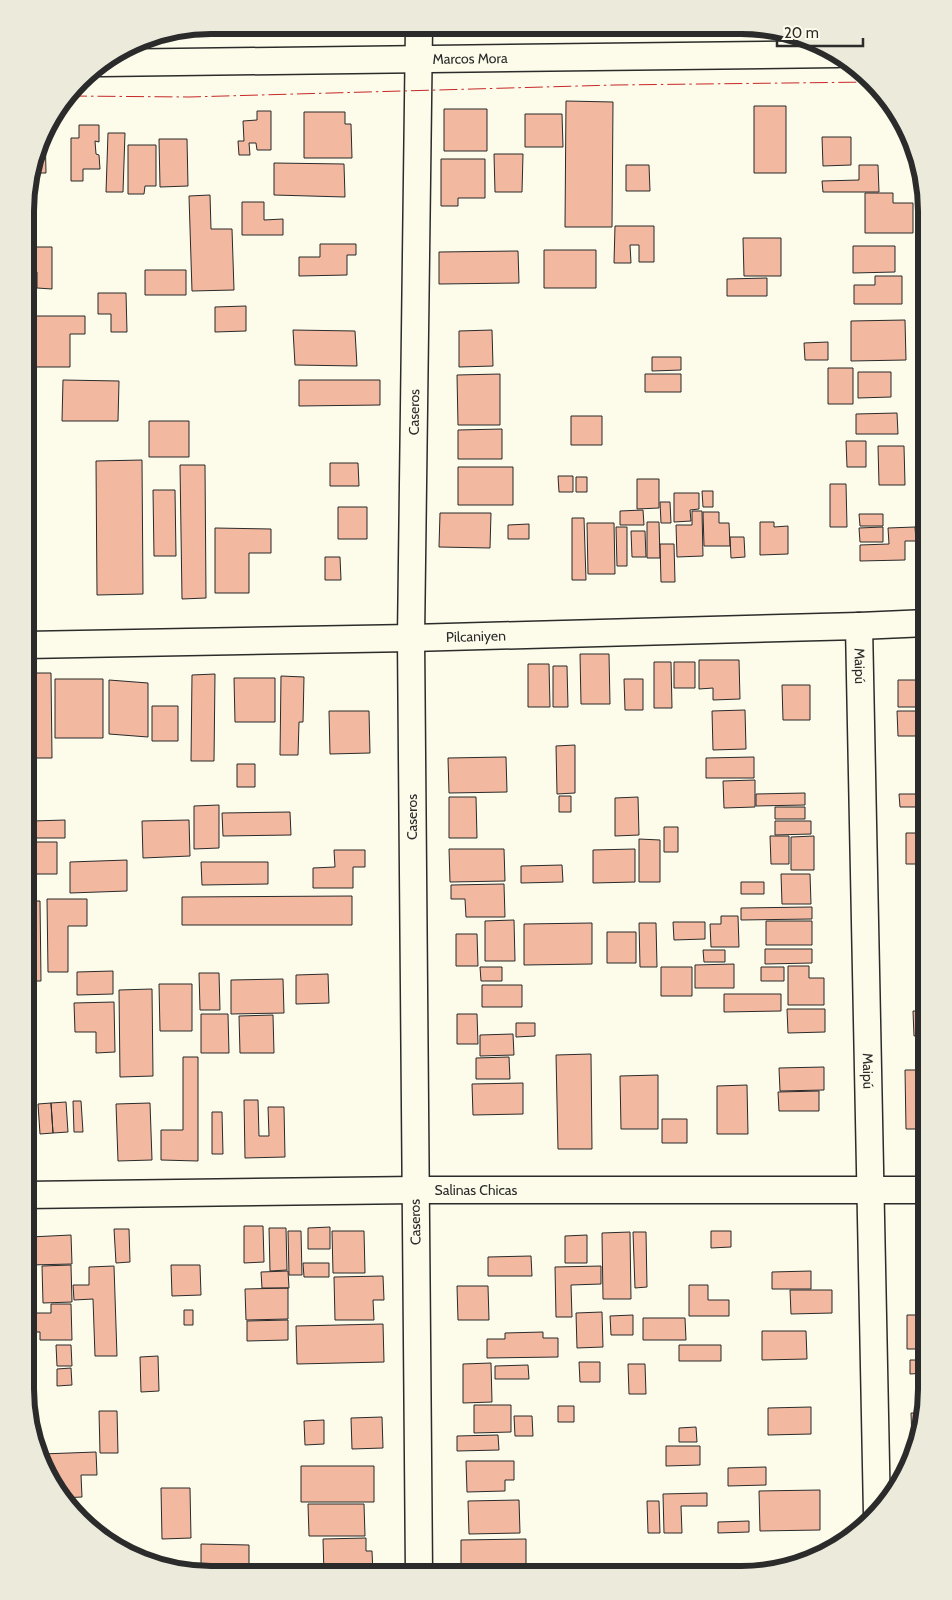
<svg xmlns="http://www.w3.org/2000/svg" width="952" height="1600" font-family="Cabin,sans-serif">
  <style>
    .building { fill: #f2b8a0; stroke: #2b2b2b }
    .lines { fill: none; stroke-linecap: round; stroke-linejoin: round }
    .street-casing { stroke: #2b2b2b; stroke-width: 29 }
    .street { stroke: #fdfbea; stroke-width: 26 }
    .power { stroke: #c62828; stroke-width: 1; stroke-dasharray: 18 4 2.5 4; stroke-linecap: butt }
    .labels { text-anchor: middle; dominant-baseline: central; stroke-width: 4; stroke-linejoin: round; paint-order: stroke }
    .street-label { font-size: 14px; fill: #2b2b2b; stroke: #fdfbea }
    .rim { fill: none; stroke: #2b2b2b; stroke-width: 6 }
  </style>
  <rect width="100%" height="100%" fill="#fdfbea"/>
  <path class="building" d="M 566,101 L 613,102 L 612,227 L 565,227 Z
    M 754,106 L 786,106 L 786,173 L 754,173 Z
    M 444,109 L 487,109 L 487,151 L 444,151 Z
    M 257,111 L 271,111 L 271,150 L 257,150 L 256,143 L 249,143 L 250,155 L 239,155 L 238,141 L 244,141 L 243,121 L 257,120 Z
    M 304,112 L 345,112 L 345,124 L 351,124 L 352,158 L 304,158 Z
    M 525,114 L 562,114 L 563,147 L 525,147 Z
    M 79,125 L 99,125 L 99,142 L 95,141 L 96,154 L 99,155 L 100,169 L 83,169 L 83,181 L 71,181 L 71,138 L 79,138 Z
    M 45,128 L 46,173 L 31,173 L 44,128 Z
    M 108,133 L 125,133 L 123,192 L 106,192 Z
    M 822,137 L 851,137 L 851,165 L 823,166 Z
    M 159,139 L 187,139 L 188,186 L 160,187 Z
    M 128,145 L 156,145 L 156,186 L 145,186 L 144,194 L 128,194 Z
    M 494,154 L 523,154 L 522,192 L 495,192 Z
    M 441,159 L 485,159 L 485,198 L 458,198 L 458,206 L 441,206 Z
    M 274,163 L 344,164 L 345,197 L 274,195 Z
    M 626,165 L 649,165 L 650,191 L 626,191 Z
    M 859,165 L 878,165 L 879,192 L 823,192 L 822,181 L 859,180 Z
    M 865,193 L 893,193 L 893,203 L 913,203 L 913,233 L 865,233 Z
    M 210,195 L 211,229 L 232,229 L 234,290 L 192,291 L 189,196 Z
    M 242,202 L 264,202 L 264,220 L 283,219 L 283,235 L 242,235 Z
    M 615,226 L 654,226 L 654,262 L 639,262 L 639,245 L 630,245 L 631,263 L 614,263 Z
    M 743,238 L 781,238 L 781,276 L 744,276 Z
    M 320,244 L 356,244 L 356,255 L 347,255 L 347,275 L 299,276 L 299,257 L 320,257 Z
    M 853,246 L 895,246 L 895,272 L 853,273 Z
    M 26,247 L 52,247 L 52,289 L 37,288 L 37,272 L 26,272 Z
    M 544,250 L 596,250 L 596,288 L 544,288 Z
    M 518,251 L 519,283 L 439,284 L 439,252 Z
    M 145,270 L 186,270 L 186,295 L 145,295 Z
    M 875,276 L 902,276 L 902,304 L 854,304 L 854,285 L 875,285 Z
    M 767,278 L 767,296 L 727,296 L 727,279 Z
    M 98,293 L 126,293 L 127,332 L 111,332 L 111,314 L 98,314 Z
    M 246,306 L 246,331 L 215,332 L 215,307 Z
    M 34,316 L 85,316 L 85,334 L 70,334 L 70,367 L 35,367 Z
    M 905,320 L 906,360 L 851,361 L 851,321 Z
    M 293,330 L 355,331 L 357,366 L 295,365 Z
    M 492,330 L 493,366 L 459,367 L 459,331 Z
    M 828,342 L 828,360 L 805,360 L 804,343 Z
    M 652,357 L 681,357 L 681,370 L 652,371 Z
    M 828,368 L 853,368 L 853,404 L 828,404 Z
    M 858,372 L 891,372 L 891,397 L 858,398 Z
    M 500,374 L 500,425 L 458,425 L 457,375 Z
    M 645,374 L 681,374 L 681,392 L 645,392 Z
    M 63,380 L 119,381 L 118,421 L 62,421 Z
    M 299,380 L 380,380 L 380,405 L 299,406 Z
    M 897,413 L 898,434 L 856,434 L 856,414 Z
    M 571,416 L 602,416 L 602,445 L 571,445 Z
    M 149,421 L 189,421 L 189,457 L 149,457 Z
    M 502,429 L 502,459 L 458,459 L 458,430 Z
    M 846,441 L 866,441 L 866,467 L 847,467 Z
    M 878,446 L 904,446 L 905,485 L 879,485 Z
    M 142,460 L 143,594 L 97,595 L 96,461 Z
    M 330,463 L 358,463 L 359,486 L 330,486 Z
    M 180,465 L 205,465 L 206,598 L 182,599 Z
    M 458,467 L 513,467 L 513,505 L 458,505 Z
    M 558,476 L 573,476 L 573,492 L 559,492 Z
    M 576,477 L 587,477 L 587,492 L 576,492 Z
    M 637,479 L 659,479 L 659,508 L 637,509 Z
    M 830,484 L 846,484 L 847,527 L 830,527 Z
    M 153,490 L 175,490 L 176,556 L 154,556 Z
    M 702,491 L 713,491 L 713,507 L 703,507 Z
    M 674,493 L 699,493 L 699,509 L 690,510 L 691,521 L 674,522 Z
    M 660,502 L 670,502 L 671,523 L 661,523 Z
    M 338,507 L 367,507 L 367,539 L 338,539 Z
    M 643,510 L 644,525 L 620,525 L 620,511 Z
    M 692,511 L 702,511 L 703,556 L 677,557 L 676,525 L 692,525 Z
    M 703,512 L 719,512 L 719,523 L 729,523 L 730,546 L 704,546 Z
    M 440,513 L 491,513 L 490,548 L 439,547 Z
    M 859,514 L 883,514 L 883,526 L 860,526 Z
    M 572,518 L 584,518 L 586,580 L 572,580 Z
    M 647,522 L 659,522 L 660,558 L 647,558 Z
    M 760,522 L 774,522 L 774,527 L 788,526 L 788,554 L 760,555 Z
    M 587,523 L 614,523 L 615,574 L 588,574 Z
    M 529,524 L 529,539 L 508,539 L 508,525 Z
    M 616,527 L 627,527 L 627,566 L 617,566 Z
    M 883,527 L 883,542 L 860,542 L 859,528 Z
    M 915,527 L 916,541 L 905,541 L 905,560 L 860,561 L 860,545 L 889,544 L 888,528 Z
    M 215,528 L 271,529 L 271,553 L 249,553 L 249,593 L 215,593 Z
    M 631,531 L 645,531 L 646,557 L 632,557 Z
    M 730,537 L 744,537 L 745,557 L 731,558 Z
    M 660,544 L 674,544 L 675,582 L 661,582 Z
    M 325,557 L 340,557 L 341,580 L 325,580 Z
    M 580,654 L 609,654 L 610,704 L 581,704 Z
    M 699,660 L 739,660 L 740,699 L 713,700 L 713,688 L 699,689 Z
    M 654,662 L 671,662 L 672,708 L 654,708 Z
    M 674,662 L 695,662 L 695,688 L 674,688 Z
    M 528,664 L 549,664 L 550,707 L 528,707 Z
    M 553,666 L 567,666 L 568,707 L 553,707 Z
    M 26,673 L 51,673 L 52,758 L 26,758 Z
    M 215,674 L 214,761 L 191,761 L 192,675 Z
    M 281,676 L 304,677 L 303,722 L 299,722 L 298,755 L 280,755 Z
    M 234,678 L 275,678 L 275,722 L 235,722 Z
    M 55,679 L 103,679 L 103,738 L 55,738 Z
    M 624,679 L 643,679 L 643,710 L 625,710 Z
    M 109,680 L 148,683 L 148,737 L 109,734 Z
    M 898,680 L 923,680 L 924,707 L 898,707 Z
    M 782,685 L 810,685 L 810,720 L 783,720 Z
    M 152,706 L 178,706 L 178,741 L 152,741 Z
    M 745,710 L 746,749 L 713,750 L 712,711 Z
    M 329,711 L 369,711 L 370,753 L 330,754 Z
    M 897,711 L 927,711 L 927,736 L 898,736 Z
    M 575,745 L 575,793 L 557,794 L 556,746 Z
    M 506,757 L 507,792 L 449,793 L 448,758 Z
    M 754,757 L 754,778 L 706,778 L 706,758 Z
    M 237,764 L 255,764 L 255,787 L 237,787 Z
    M 755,780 L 755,807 L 724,808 L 723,781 Z
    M 805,793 L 805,805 L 756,806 L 756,794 Z
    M 899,794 L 927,794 L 927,807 L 900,807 Z
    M 559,796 L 571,796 L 571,812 L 559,812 Z
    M 449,797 L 476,797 L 477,838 L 449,838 Z
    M 638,797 L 639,835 L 615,836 L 615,798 Z
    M 219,805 L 219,848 L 194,849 L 194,806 Z
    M 775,807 L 805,807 L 805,819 L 775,819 Z
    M 290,812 L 291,835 L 223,836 L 222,813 Z
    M 65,820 L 65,838 L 32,838 L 33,821 Z
    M 189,820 L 190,856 L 143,858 L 142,821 Z
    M 775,821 L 811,821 L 811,834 L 775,835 Z
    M 664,827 L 678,827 L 678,852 L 664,852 Z
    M 906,833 L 927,833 L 927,864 L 906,864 Z
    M 770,836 L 789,836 L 789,864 L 771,864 Z
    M 814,836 L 814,870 L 791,870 L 791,837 Z
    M 639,839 L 660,840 L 660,882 L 639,882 Z
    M 26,842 L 57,842 L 57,874 L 26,874 Z
    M 449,849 L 504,849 L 505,881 L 450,882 Z
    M 635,849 L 635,882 L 593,883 L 593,850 Z
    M 334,850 L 365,850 L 365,867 L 353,867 L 353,888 L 313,888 L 313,868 L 335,867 Z
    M 127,860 L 127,891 L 70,893 L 70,862 Z
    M 201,862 L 268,862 L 268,884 L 202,885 Z
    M 562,865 L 563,882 L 521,883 L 521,866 Z
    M 781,874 L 810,874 L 811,904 L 782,904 Z
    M 920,877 L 927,877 L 927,908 L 920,908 Z
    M 741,882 L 764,882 L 764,894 L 741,894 Z
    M 504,884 L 505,917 L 466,917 L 465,899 L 451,899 L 451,885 Z
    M 352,896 L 352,925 L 182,925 L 182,897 Z
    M 47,899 L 87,899 L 87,926 L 68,926 L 68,972 L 48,972 Z
    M 26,901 L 40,901 L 41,981 L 26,981 Z
    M 812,907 L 812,919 L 741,920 L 741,908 Z
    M 721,916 L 738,916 L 739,947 L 711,947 L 710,924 L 721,924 Z
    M 514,920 L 515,961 L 485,961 L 485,921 Z
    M 766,921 L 812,921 L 812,945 L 766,945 Z
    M 673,922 L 705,922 L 705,939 L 674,940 Z
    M 592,923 L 592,964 L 524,965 L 524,924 Z
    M 639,923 L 656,923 L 657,967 L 640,967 Z
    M 607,932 L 636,932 L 636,963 L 607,963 Z
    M 456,934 L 477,934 L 478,966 L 456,966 Z
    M 765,949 L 812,949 L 812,963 L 765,964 Z
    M 703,950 L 725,950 L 725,962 L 704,962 Z
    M 922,961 L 927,961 L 927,1003 L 922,1004 Z
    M 734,964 L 734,988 L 695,988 L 695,965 Z
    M 788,966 L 809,966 L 809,978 L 824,978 L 824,1005 L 788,1005 Z
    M 480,967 L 502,967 L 502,981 L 481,981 Z
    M 661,967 L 692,967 L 692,996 L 661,996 Z
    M 761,967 L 784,967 L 784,981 L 761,981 Z
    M 113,971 L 113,994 L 77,995 L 77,972 Z
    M 199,973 L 219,973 L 220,1010 L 200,1010 Z
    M 328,974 L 329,1003 L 296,1004 L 296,975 Z
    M 283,979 L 284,1013 L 231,1014 L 231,980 Z
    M 159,984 L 192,984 L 192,1031 L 160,1031 Z
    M 482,985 L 522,985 L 522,1007 L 482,1007 Z
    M 152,989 L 153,1076 L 120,1077 L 119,990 Z
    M 724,994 L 781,994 L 781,1011 L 724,1012 Z
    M 114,1002 L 115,1052 L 96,1053 L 96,1032 L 75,1032 L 74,1003 Z
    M 787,1009 L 825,1009 L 825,1032 L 788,1033 Z
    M 913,1011 L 927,1011 L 927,1035 L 914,1036 Z
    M 201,1014 L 228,1014 L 229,1053 L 201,1053 Z
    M 457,1014 L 477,1014 L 478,1044 L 457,1044 Z
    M 273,1015 L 274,1053 L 240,1053 L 239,1016 Z
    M 516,1023 L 535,1023 L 535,1036 L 516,1037 Z
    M 513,1034 L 514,1055 L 480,1056 L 480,1035 Z
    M 591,1054 L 592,1149 L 558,1149 L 556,1055 Z
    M 183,1057 L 198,1057 L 198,1161 L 161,1160 L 161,1130 L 183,1130 Z
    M 509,1057 L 510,1079 L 476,1079 L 476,1058 Z
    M 824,1067 L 824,1090 L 780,1091 L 779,1068 Z
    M 905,1070 L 924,1070 L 925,1129 L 906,1129 Z
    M 658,1075 L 658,1129 L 621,1129 L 620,1076 Z
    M 523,1083 L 523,1114 L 473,1115 L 472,1084 Z
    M 747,1085 L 748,1134 L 717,1134 L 717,1086 Z
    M 819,1091 L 819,1111 L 779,1111 L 778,1092 Z
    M 244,1100 L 258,1100 L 259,1136 L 269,1136 L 268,1107 L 284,1107 L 285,1157 L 245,1158 Z
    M 73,1101 L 81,1101 L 83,1132 L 74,1132 Z
    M 66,1102 L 68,1132 L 53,1133 L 51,1103 Z
    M 51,1103 L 53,1133 L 40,1134 L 38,1104 Z
    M 150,1103 L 152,1160 L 118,1161 L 116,1104 Z
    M 212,1112 L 222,1112 L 223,1154 L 212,1154 Z
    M 662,1119 L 687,1119 L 687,1143 L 662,1143 Z
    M 244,1226 L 263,1226 L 264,1262 L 244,1263 Z
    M 330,1227 L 330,1249 L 308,1249 L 308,1228 Z
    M 269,1228 L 286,1228 L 287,1270 L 270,1271 Z
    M 114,1229 L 129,1229 L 130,1262 L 116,1263 Z
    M 288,1231 L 301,1231 L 302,1275 L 289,1275 Z
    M 332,1231 L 364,1231 L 365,1273 L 333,1273 Z
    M 711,1231 L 731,1231 L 731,1247 L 711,1248 Z
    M 630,1232 L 631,1299 L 603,1299 L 602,1233 Z
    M 633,1232 L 646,1232 L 647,1287 L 635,1288 Z
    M 71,1235 L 72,1264 L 30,1265 L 30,1237 Z
    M 587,1235 L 587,1263 L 565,1263 L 565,1236 Z
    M 25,1241 L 27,1291 L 25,1291 Z
    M 531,1256 L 532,1276 L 488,1276 L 488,1257 Z
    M 303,1263 L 329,1263 L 329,1277 L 304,1277 Z
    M 71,1265 L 72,1302 L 43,1303 L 42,1266 Z
    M 171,1265 L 200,1265 L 201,1295 L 172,1296 Z
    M 114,1266 L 117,1356 L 95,1356 L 93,1299 L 74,1300 L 73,1285 L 89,1285 L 89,1267 Z
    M 601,1266 L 601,1284 L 571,1285 L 572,1317 L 556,1317 L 555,1267 Z
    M 288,1271 L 289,1288 L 262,1288 L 261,1272 Z
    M 811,1271 L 811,1289 L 772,1289 L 772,1272 Z
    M 383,1276 L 384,1300 L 373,1300 L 374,1320 L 335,1320 L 334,1277 Z
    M 689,1285 L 708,1285 L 708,1300 L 729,1300 L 729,1316 L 689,1316 Z
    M 457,1286 L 488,1286 L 489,1320 L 458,1320 Z
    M 288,1288 L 288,1319 L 246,1320 L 245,1289 Z
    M 790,1290 L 832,1290 L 832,1313 L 791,1314 Z
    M 51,1304 L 71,1304 L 72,1340 L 40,1340 L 40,1332 L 34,1332 L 34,1313 L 51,1313 Z
    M 184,1310 L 193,1310 L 193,1325 L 184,1325 Z
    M 602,1312 L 603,1347 L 577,1348 L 576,1313 Z
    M 633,1315 L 633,1335 L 611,1335 L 610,1316 Z
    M 907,1315 L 927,1315 L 927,1349 L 907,1349 Z
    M 28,1317 L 29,1367 L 25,1368 L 25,1318 Z
    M 643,1318 L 685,1318 L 686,1340 L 643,1340 Z
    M 288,1320 L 288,1340 L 247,1341 L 247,1321 Z
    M 383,1324 L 384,1362 L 297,1364 L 296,1326 Z
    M 762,1331 L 806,1331 L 807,1359 L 762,1360 Z
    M 543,1332 L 543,1338 L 558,1338 L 558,1357 L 487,1358 L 487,1339 L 505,1339 L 505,1333 Z
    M 56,1345 L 71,1345 L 72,1366 L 57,1366 Z
    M 679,1345 L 721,1345 L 721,1361 L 679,1361 Z
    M 158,1356 L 159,1391 L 141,1392 L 140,1357 Z
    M 910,1360 L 927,1360 L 927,1373 L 910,1374 Z
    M 579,1362 L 600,1362 L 600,1382 L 580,1382 Z
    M 491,1363 L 492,1402 L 463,1403 L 463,1364 Z
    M 628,1364 L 645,1364 L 646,1394 L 629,1394 Z
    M 528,1365 L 529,1379 L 495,1379 L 495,1366 Z
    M 71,1368 L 72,1385 L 57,1386 L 57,1369 Z
    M 474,1405 L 511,1405 L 511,1432 L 474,1433 Z
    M 558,1406 L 574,1406 L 574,1422 L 558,1422 Z
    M 811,1407 L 811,1434 L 768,1435 L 768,1408 Z
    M 99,1411 L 117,1411 L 118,1453 L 100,1453 Z
    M 911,1413 L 924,1413 L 917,1441 L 912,1441 Z
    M 514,1416 L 532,1416 L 533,1436 L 515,1436 Z
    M 382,1417 L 383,1448 L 352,1449 L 351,1418 Z
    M 324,1420 L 324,1444 L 305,1445 L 304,1421 Z
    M 696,1427 L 697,1442 L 679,1442 L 679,1428 Z
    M 498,1435 L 499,1450 L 457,1451 L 457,1436 Z
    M 666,1446 L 700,1446 L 700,1465 L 666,1466 Z
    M 96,1452 L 97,1475 L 81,1475 L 82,1497 L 61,1498 L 42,1466 L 42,1454 Z
    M 466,1461 L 514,1461 L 514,1480 L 505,1480 L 505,1491 L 467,1492 Z
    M 301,1466 L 374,1466 L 374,1502 L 301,1502 Z
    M 766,1467 L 766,1485 L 728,1486 L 728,1468 Z
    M 161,1488 L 190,1488 L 191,1538 L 162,1539 Z
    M 820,1490 L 820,1530 L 760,1531 L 759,1491 Z
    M 707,1493 L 707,1506 L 681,1506 L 682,1533 L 664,1533 L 663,1494 Z
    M 519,1500 L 520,1533 L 469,1534 L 468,1501 Z
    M 647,1501 L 659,1501 L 660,1533 L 648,1533 Z
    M 308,1504 L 364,1504 L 365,1536 L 309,1536 Z
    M 749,1521 L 749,1532 L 718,1533 L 718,1522 Z
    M 97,1536 L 117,1536 L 118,1548 L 98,1537 Z
    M 366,1538 L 366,1551 L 372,1551 L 373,1574 L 324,1574 L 323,1539 Z
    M 526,1539 L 526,1572 L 461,1573 L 461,1540 Z
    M 201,1544 L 249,1545 L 249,1574 L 201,1573 Z"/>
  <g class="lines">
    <defs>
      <g id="street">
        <path id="s1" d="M 101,63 L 837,54"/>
        <path id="s2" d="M 859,626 L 877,1514"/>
        <path id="s3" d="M 26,645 L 411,638 L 859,626 L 927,623"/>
        <path id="s4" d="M 25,1195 L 415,1190 L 927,1190"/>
        <path id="s5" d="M 419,1574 L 411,638 L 419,26"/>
      </g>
    </defs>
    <use href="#street" class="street-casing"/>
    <use href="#street" class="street"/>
    <path class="power" d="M 69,96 L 189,97 L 615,85 L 873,82"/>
  </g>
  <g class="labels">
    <g class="street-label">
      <text stroke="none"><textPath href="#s1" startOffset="369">Marcos Mora</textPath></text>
      <text stroke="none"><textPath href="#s5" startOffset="1162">Caseros</textPath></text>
      <text stroke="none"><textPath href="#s3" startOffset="450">Pilcaniyen</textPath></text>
      <text stroke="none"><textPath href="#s2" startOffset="40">Maipú</textPath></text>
      <text transform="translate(412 817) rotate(-90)">Caseros</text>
      <text stroke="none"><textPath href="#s2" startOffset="445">Maipú</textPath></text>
      <text stroke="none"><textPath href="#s4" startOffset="451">Salinas Chicas</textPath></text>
      <text transform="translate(415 1222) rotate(-91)">Caseros</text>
    </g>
  </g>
  <path d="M0 0H952V1600H0ZM211 34H741A177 177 0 0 1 918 211V1389A177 177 0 0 1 741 1566H211A177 177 0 0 1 34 1389V211A177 177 0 0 1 211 34Z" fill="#eceadb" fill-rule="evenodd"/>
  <path class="rim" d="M211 34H741A177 177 0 0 1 918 211V1389A177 177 0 0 1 741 1566H211A177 177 0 0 1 34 1389V211A177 177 0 0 1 211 34Z"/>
  <path d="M777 38v8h86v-8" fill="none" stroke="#2b2b2b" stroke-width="2.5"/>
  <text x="784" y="38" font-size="15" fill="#2b2b2b" stroke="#fdfbea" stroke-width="4" paint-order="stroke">20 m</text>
</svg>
